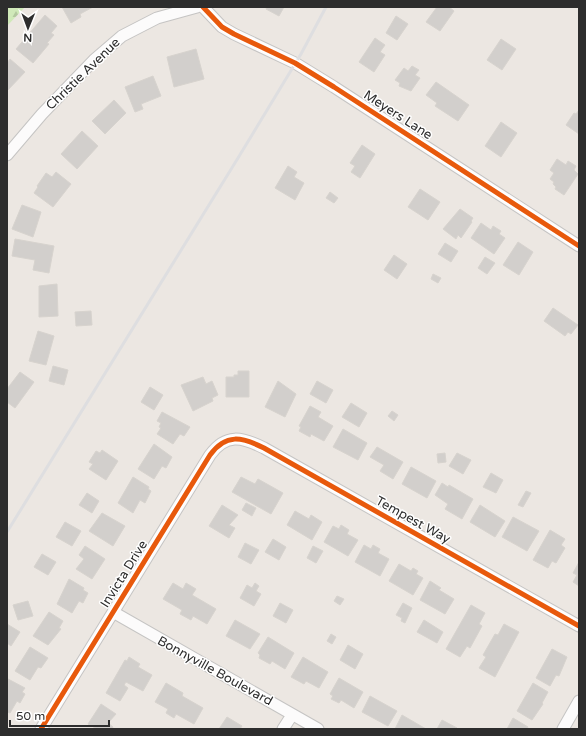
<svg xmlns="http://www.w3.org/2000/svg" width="586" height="736" font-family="'Varela Round',sans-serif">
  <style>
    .forest { fill: url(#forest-firs) }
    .building { fill: #d2cfcc; stroke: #d7d3ce }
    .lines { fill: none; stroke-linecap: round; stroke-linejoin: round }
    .street-casing { stroke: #c5c4c3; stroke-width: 13 }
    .street { stroke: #fcfbfb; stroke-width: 11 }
    .rail { stroke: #dedee0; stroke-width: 3 }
    .cycleway-casing { stroke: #fff; stroke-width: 8 }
    .cycleway { stroke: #e8590c; stroke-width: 5 }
    .labels { text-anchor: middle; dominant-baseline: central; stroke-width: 3; stroke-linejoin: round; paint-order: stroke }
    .street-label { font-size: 13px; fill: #2d2d2d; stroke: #fff }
  </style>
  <defs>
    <pattern id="forest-firs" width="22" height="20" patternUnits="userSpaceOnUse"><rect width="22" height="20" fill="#d0e9b9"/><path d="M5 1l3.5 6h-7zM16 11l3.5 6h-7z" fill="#b3c89f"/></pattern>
  </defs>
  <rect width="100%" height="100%" fill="#ece7e2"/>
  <path class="forest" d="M 7,7 L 25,7 L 7,26 Z"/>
  <path class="building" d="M 62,7 L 93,7 L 80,14 L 81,17 L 71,23 Z
    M 267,7 L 284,7 L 279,16 L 266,9 Z
    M 437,7 L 449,7 L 454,11 L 440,31 L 426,22 Z
    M 45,15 L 57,26 L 51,33 L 54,35 L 47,43 L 49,44 L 33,63 L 16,49 Z
    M 396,16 L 408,24 L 397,40 L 386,33 Z
    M 375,38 L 385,45 L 380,52 L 385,55 L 374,72 L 359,62 Z
    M 501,39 L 516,49 L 502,70 L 487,60 Z
    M 196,49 L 204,79 L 174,87 L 167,57 Z
    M 10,59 L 25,72 L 7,91 L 7,63 Z
    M 412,66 L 419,70 L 415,75 L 420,78 L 411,91 L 399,86 L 400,83 L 395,80 L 404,68 L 408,71 Z
    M 153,76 L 161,96 L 141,104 L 143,109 L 135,112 L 125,87 Z
    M 436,82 L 469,105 L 458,121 L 435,106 L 437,103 L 426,95 Z
    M 114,100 L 126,113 L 105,134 L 92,121 Z
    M 579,110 L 579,134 L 566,125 L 574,113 L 576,114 Z
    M 501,122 L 517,133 L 501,157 L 485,146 Z
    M 82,131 L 98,146 L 77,169 L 61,154 Z
    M 362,145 L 375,154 L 360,178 L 351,172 L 355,166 L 350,163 Z
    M 557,159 L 566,165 L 568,161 L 576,166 L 574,170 L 578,174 L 564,195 L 555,189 L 556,187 L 553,184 L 554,182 L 550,179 L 554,173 L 550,170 Z
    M 288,166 L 297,172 L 294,177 L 304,183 L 295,200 L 275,188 Z
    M 56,172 L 71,184 L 53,207 L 34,193 L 38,187 L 37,186 L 46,173 L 52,177 Z
    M 420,189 L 440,202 L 428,220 L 408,207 Z
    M 330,192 L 338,198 L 334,203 L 326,198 Z
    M 22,205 L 41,212 L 33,237 L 12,229 Z
    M 460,209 L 473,218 L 471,221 L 472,222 L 461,238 L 458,235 L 456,239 L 443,229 Z
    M 481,223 L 491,230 L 493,226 L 501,231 L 499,234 L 505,238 L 494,254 L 471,238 Z
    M 15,239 L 54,246 L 49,273 L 33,270 L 35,260 L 12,256 Z
    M 518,242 L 533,252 L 519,275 L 503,265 Z
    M 445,243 L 458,251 L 451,262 L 438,254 Z
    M 394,255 L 407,264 L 397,279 L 384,270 Z
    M 485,257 L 495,263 L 487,274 L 478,268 Z
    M 433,274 L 441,278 L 438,283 L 431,279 Z
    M 57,284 L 58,316 L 39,317 L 39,286 Z
    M 553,308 L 578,325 L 571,334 L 568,332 L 565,336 L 544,321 Z
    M 91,311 L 92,325 L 76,326 L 75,312 Z
    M 38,331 L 54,336 L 46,365 L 29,361 Z
    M 53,366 L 68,370 L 64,385 L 49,381 Z
    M 238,371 L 249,371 L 249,397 L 226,397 L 226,377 L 234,377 L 234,375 L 238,375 Z
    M 20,372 L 34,382 L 15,408 L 7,402 L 7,389 Z
    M 203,377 L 206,384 L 212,381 L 218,395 L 212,398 L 213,401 L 193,411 L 181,385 Z
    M 278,381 L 296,394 L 285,417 L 265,407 Z
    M 317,381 L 333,390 L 326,403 L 310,394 Z
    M 150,387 L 163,395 L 154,410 L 141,402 Z
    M 351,403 L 367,413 L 359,427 L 342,417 Z
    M 310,406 L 321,412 L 318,417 L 333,426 L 324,441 L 311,434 L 310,437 L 299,431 L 301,427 L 299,426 Z
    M 392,411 L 398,415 L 394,421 L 388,416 Z
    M 162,412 L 190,427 L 184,436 L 180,434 L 173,444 L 157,434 L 161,428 L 159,427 L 161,423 L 157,421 Z
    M 343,429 L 367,443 L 358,460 L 333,447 Z
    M 154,444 L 172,457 L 166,468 L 162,466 L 154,479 L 138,469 Z
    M 377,447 L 403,462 L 393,479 L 380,471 L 384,465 L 370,457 Z
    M 102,450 L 118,461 L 106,480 L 89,469 L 93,464 L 89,462 L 96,451 L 100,453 Z
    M 445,453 L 446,462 L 438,463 L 437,454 Z
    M 457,453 L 471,460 L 463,474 L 449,466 Z
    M 411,467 L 436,481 L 427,498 L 402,484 Z
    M 491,473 L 503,480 L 496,493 L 483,487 Z
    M 133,477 L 149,487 L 148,489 L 151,491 L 145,503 L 140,500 L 133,513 L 118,503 Z
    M 241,477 L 255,484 L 258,479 L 283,493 L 271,514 L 232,492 Z
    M 442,483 L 448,487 L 449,485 L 473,499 L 462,519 L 445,509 L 448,504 L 435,495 Z
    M 526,491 L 531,493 L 523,507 L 518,505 Z
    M 87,493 L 99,501 L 92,513 L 79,505 Z
    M 246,503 L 256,508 L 252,516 L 242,510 Z
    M 222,505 L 238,515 L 229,525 L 235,528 L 229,538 L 209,526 Z
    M 480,505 L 505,521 L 495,537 L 470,522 Z
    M 295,511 L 309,519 L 311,515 L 322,522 L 312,540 L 287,525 Z
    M 102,513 L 125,526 L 113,546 L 89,531 Z
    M 513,517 L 539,531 L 527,551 L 502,537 Z
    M 65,522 L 81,531 L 72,546 L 56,537 Z
    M 341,525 L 349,530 L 347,534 L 358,540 L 348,556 L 324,542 L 333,526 L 339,529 Z
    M 550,530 L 565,539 L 561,545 L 565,548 L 556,563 L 552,561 L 548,568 L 533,560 Z
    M 273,539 L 286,547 L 279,560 L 265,552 Z
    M 245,543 L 259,550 L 251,564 L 238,557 Z
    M 364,545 L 371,549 L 373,545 L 380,549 L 378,553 L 389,559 L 380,576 L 355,562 Z
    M 85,546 L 105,559 L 92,579 L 76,569 L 84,559 L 79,555 Z
    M 313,546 L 323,551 L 316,563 L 307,558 Z
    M 42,554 L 56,562 L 48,575 L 34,567 Z
    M 579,562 L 579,586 L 573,582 L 577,575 L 573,573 Z
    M 399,564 L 411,571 L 413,568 L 418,571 L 416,574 L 423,578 L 413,595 L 389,581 Z
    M 69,579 L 84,588 L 83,590 L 88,593 L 83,603 L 79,601 L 72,613 L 57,604 Z
    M 430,581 L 441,588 L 439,590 L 454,599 L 445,614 L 420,600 Z
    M 173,583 L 183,589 L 186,583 L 196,589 L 192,595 L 216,609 L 207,624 L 193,616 L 191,620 L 180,614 L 182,610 L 163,599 Z
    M 255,583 L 259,586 L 256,591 L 261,594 L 254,606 L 240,598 L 247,585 L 252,588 Z
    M 337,596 L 344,599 L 340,605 L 334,601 Z
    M 28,601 L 33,616 L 18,620 L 13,605 Z
    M 280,603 L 293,610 L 286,623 L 273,616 Z
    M 403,603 L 412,608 L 405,623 L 401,621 L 402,618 L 396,615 Z
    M 471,605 L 485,613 L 479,624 L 482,626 L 470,648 L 467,646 L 460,657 L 446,649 Z
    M 49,612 L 63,621 L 59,628 L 61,629 L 48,645 L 33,636 Z
    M 235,620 L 260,634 L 250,649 L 226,636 Z
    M 424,620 L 443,632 L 437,643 L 417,632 Z
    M 7,624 L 20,632 L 11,646 L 7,643 Z
    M 504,624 L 519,632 L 495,677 L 479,668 L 486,657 L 483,655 L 495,634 L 498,635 Z
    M 331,634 L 336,637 L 332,644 L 327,641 Z
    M 268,637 L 294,653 L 285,669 L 272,661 L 270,664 L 259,658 L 260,655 L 258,653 Z
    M 348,645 L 363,654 L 355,669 L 340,660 Z
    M 30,647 L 48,658 L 41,668 L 38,667 L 30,680 L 15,671 Z
    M 552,649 L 567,657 L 559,676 L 556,675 L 550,686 L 536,678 Z
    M 129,657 L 140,664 L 138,667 L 152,675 L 143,691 L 126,682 L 124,685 L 128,688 L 120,701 L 106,693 L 125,660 L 127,661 Z
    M 303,657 L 328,672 L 319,688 L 306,681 L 304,684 L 291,677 Z
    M 339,678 L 363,692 L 354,708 L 341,700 L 339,703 L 331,699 L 333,696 L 330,694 Z
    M 8,679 L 25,688 L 22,692 L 25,694 L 20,703 L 17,701 L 10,713 L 7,712 Z
    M 166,683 L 183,693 L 182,696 L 203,708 L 194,724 L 176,714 L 174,718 L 166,713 L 168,709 L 155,702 Z
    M 533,683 L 548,692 L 542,703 L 543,704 L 532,720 L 517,711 Z
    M 370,696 L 397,711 L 388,726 L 362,712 Z
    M 101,704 L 116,714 L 108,723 L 113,727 L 112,729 L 97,729 L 88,724 Z
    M 402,715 L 426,729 L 395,729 Z
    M 227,717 L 242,726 L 240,729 L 219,729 Z
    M 513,718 L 528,727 L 527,729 L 507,729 Z
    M 442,720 L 457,728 L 457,729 L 437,729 Z"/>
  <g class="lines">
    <defs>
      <path id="street" d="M 203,7 L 222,27 L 234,34 L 295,63 L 334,87 L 579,246
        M 7,155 L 42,114 L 94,60 L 122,36 L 157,18 L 197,7
        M 113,612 L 318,729
        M 41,729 L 210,455 C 226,433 242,437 264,448 L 579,626
        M 283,729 L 292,715
        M 563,729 L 579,701"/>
    </defs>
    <use href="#street" class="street-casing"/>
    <use href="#street" class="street"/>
    <path class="rail" d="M 7,532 L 238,158 L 301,54 L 326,7"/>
    <defs>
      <path id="cycleway" d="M 203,7 L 222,27 L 234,34 L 295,63 L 334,87 L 579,246
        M 41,729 L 210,455 C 226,433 242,437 264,448 L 579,626"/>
    </defs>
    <use href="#cycleway" class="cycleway-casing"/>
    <use href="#cycleway" class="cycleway"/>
  </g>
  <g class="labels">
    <g class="street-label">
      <text transform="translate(83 74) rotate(-44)">Christie Avenue</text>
      <text transform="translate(398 115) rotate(33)">Meyers Lane</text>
      <text transform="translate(413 520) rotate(29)">Tempest Way</text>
      <text transform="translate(124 574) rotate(-58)">Invicta Drive</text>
      <text transform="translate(215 671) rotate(29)">Bonnyville Boulevard</text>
    </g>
  </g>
  <rect width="586" height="736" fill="none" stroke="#2d2d2d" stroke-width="16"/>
  <g transform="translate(28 28) rotate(181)" stroke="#ffffff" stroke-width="3" paint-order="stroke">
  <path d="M0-3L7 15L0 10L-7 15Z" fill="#2d2d2d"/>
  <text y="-6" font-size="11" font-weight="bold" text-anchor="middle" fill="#2d2d2d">N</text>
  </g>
  <path d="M10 720v6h99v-6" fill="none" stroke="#2d2d2d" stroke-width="2"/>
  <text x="16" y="720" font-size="12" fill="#2d2d2d" stroke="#ffffff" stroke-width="3" paint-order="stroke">50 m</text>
</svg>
